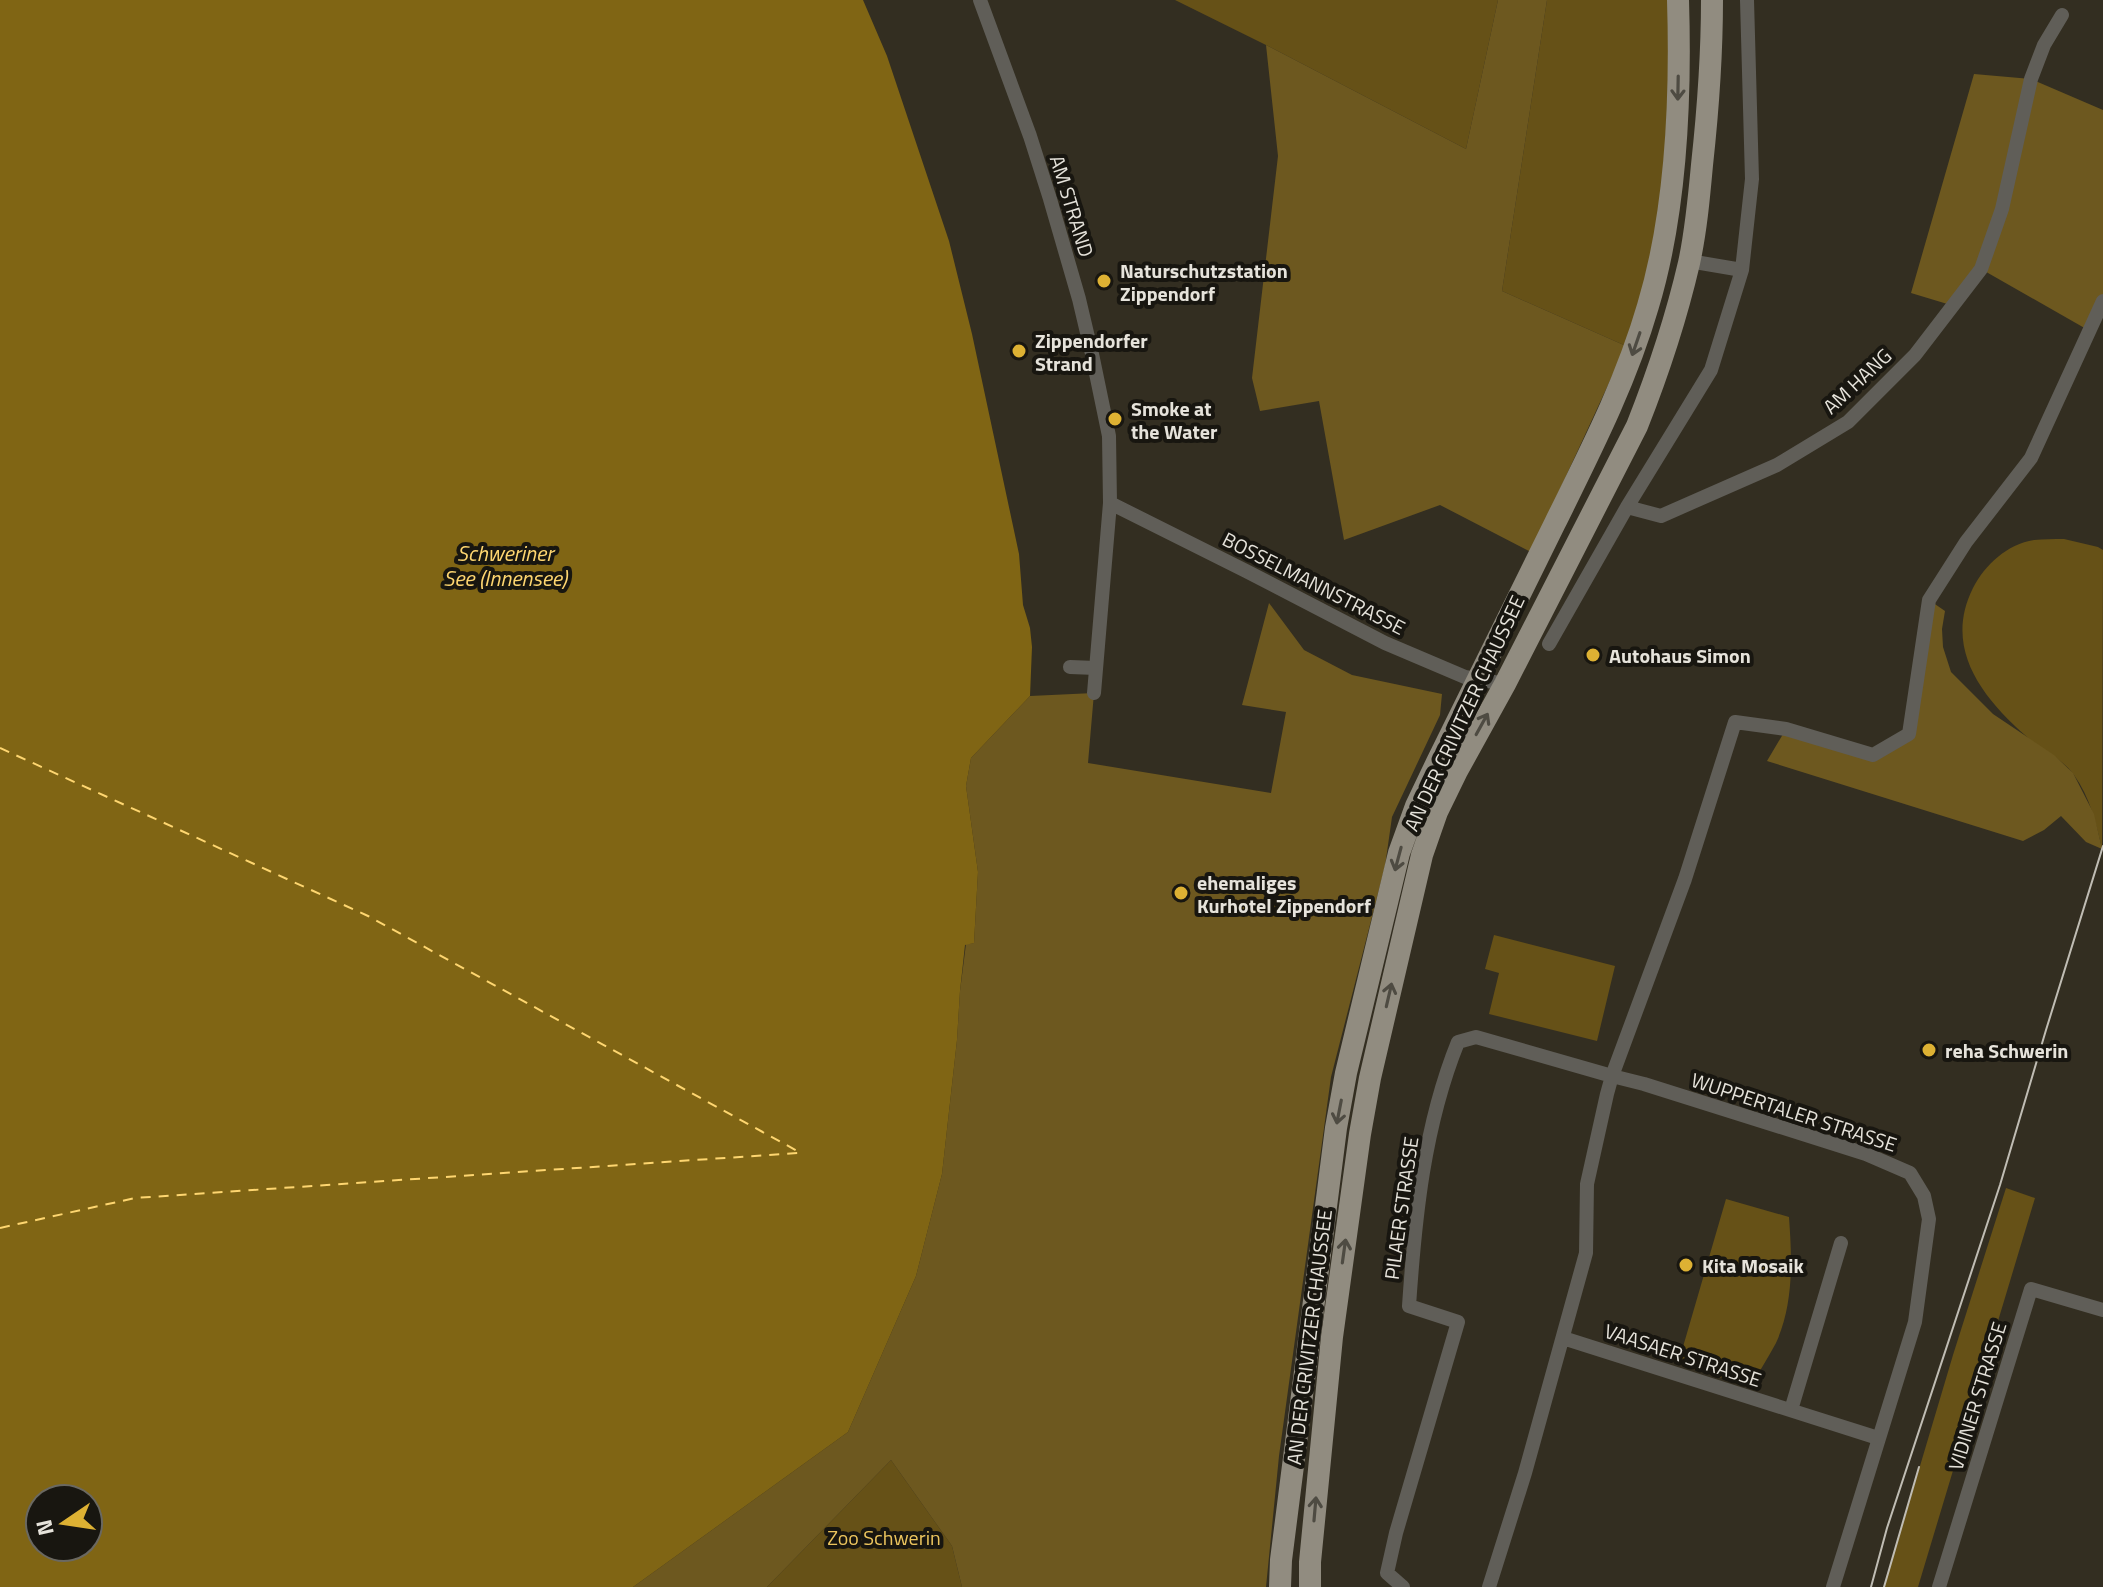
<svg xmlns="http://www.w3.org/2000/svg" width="2103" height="1587" font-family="'Titillium Web',sans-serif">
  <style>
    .green { fill: #665117 }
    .forest { fill: #6d581f }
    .water { fill: #806514; fill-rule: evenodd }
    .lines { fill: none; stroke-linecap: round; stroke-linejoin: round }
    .ferry { stroke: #fed670; stroke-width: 2; stroke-dasharray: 10 8; stroke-linecap: butt }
    .minor { stroke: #605e58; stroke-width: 14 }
    .primary { stroke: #918c80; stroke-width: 22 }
    .tram { stroke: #c0bdb4; stroke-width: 2 }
    .oneway { stroke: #4e4b42 }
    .poi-dot { fill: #ddb133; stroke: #181610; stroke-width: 3 }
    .labels { text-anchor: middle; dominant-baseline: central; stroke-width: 8; stroke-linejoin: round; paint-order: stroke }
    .street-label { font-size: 20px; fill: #e6e3db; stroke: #181610 }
    .poi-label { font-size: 20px; font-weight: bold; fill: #e6e3db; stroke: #181610; text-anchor: start }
    .park-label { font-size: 20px; fill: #ecc55e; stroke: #181610 }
    .water-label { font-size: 22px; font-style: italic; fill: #fed670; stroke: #181610 }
  </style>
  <rect width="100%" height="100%" fill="#332e21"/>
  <path class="green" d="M 1175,0 L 1498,0 L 1466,149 L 1266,45 Z
    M 1547,0 L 1669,0 C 1669,86 1668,172 1650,257 C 1644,287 1634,316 1626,346 L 1502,291 Z
    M 2064,539 L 2098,547 L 2103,550 L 2102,849 C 2096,823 2090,797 2074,775 C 2062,758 2041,750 2026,736 C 1982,697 1943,648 1973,588 C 1985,565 2007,544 2034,540 C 2044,539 2054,539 2064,539 Z
    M 1494,935 L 1615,966 L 1597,1041 L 1489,1014 L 1499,973 L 1485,969 Z
    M 2006,1188 L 2035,1198 L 1918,1587 L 1884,1587 L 1953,1355 Z
    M 1726,1199 L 1789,1217 C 1792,1259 1794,1303 1776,1343 C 1768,1358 1759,1372 1750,1387 L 1678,1364 Z
    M 891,1460 L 952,1546 L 962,1587 L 767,1587 Z"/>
  <path class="forest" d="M 1498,0 L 1547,0 L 1502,291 L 1626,346 L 1531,552 L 1440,505 L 1344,540 L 1319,401 L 1260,411 L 1252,378 L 1278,156 L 1266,45 L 1466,149 Z
    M 1974,74 L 2031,79 L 2103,110 L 2103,301 L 2088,330 L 1981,269 L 1954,306 L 1911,293 Z
    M 1929,600 L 1945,611 L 1942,629 L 1943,647 L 1951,672 L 1993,714 L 2054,755 L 2073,773 L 2094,814 L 2102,849 L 2086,842 L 2061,816 L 2044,830 L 2023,841 L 1767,761 L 1786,729 L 1873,755 L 1909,734 Z
    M 1269,603 L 1304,650 L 1352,675 L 1442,694 L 1440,715 L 1392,817 L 1385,866 L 1331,1077 L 1279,1456 L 1266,1587 L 962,1587 L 952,1546 L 891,1460 L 767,1587 L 633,1587 L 848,1432 L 916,1276 L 942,1174 L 957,1040 L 960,991 L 966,944 L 974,943 L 978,872 L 966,786 L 971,758 L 1030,696 L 1094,693 L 1088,763 L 1271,793 L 1286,712 L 1242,705 Z"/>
  <path class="water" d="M 0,0 L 863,0 L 887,56 L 949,241 L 972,334 L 1019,554 L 1023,605 L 1030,628 L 1032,647 L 1030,696 L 971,758 L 966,786 L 978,872 L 974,943 L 965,945 L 960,991 L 957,1040 L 942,1174 L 916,1276 L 848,1432 L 633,1587 L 0,1587 ZM 40,1499 L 88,1499 L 88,1547 L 40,1547 Z"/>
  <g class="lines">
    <path class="ferry" d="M 0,748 L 368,916 L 801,1153
      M 0,1228 L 135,1198 L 798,1153"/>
    <path class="minor" d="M 980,0 L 1030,136 L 1050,199 L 1079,299 L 1092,354 L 1109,436 L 1110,503 L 1094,693
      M 1689,261 L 1742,270
      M 1110,503 L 1246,571 L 1385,643 L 1465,677 L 1505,684
      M 1627,507 L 1661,516 L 1777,465 L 1848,422 L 1915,355 L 1981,269 L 2002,209 L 2031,79 L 2044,45 L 2062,15
      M 1549,644 L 1627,507 L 1711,370 L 1742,270 L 1752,179 L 1747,0
      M 1070,667 L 1096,668
      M 1563,1338 L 1878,1438
      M 1791,1410 L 1841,1243
      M 1403,1587 L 1387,1573 L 1396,1533 L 1458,1322 L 1409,1306 C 1415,1217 1424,1126 1458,1042 L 1476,1037 L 1612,1076 L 1607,1094 L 1587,1184 L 1586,1253 L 1525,1473 L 1489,1587
      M 1833,1587 L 1915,1322 L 1929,1219 L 1924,1196 L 1910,1173 L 1866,1154 L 1644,1084 L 1612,1076 L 1685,879 L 1735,722 L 1786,729 L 1873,755 L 1909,734 L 1929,600 L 1966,542 L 2031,458 L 2103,301
      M 1939,1587 L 2031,1289 L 2103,1310"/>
    <path class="primary" d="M 1280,1587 L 1281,1560 L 1336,1128 L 1346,1073 L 1399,853 L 1416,806 L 1437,762 C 1477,682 1516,602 1555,523 C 1590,452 1626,382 1648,306 C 1676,213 1681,97 1678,0
      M 1310,1587 L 1310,1562 L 1332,1337 L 1360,1134 L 1370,1078 L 1422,855 L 1437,812 L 1457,771 L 1505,684 L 1637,426 C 1658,373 1676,319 1689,263 C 1696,231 1699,198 1702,165 C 1708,110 1712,56 1712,0"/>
    <path class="tram" d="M 1871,1587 L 1887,1528 L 2000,1185 L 2046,1030 L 2103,846
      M 1884,1587 L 1919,1467"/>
  </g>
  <defs><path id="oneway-shaft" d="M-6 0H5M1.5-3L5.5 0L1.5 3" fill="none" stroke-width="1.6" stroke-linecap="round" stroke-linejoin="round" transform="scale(2)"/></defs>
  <g class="oneway">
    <use href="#oneway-shaft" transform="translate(1678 88) rotate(91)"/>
    <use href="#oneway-shaft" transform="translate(1636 344) rotate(109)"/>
    <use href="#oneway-shaft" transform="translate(1482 724) rotate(-61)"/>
    <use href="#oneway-shaft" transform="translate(1398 859) rotate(105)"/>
    <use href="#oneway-shaft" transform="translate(1389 995) rotate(-77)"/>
    <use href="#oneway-shaft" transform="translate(1339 1112) rotate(101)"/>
    <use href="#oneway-shaft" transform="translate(1344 1251) rotate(-82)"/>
    <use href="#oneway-shaft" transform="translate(1315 1509) rotate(-85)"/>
  </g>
  <g class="poi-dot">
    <circle cx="1104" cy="281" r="8"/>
    <circle cx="1019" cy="351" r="8"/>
    <circle cx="1115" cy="419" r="8"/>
    <circle cx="1593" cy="655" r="8"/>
    <circle cx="1181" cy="893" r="8"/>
    <circle cx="1929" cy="1050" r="8"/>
    <circle cx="1686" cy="1265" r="8"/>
  </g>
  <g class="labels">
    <g class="street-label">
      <text transform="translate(1072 206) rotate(73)">AM STRAND</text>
      <text transform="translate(1857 381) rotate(-43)">AM HANG</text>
      <text transform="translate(1314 583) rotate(27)">BOSSELMANNSTRASSE</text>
      <text transform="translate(1464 713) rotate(-65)">AN DER CRIVITZER CHAUSSEE</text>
      <text transform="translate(1794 1112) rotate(18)">WUPPERTALER STRASSE</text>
      <text transform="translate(1401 1208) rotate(-82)">PILAER STRASSE</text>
      <text transform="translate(1309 1337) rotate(-83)">AN DER CRIVITZER CHAUSSEE</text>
      <text transform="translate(1683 1355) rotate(18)">VAASAER STRASSE</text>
      <text transform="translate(1977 1396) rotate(-73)">VIDINER STRASSE</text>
    </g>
    <g class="poi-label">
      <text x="1120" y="270">Naturschutzstation<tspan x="1120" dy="23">Zippendorf</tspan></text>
      <text x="1035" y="340">Zippendorfer<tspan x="1035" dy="23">Strand</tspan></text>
      <text x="1131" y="408">Smoke at<tspan x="1131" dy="23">the Water</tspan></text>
      <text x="1609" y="655">Autohaus Simon</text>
      <text x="1197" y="882">ehemaliges<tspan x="1197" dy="23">Kurhotel Zippendorf</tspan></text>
      <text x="1945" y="1050">reha Schwerin</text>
      <text x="1702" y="1265">Kita Mosaik</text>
    </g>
    <g class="park-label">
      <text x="884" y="1537">Zoo Schwerin</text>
    </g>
    <g class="water-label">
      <text x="505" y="553">Schweriner<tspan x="505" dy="25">See (Innensee)</tspan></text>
    </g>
  </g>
  <g transform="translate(64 1523) rotate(257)"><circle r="38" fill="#181610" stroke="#6a6861" stroke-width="2"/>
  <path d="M0-6L14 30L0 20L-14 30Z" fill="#ddb133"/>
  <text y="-12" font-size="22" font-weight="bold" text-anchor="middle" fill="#e6e3db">N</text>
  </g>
</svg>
